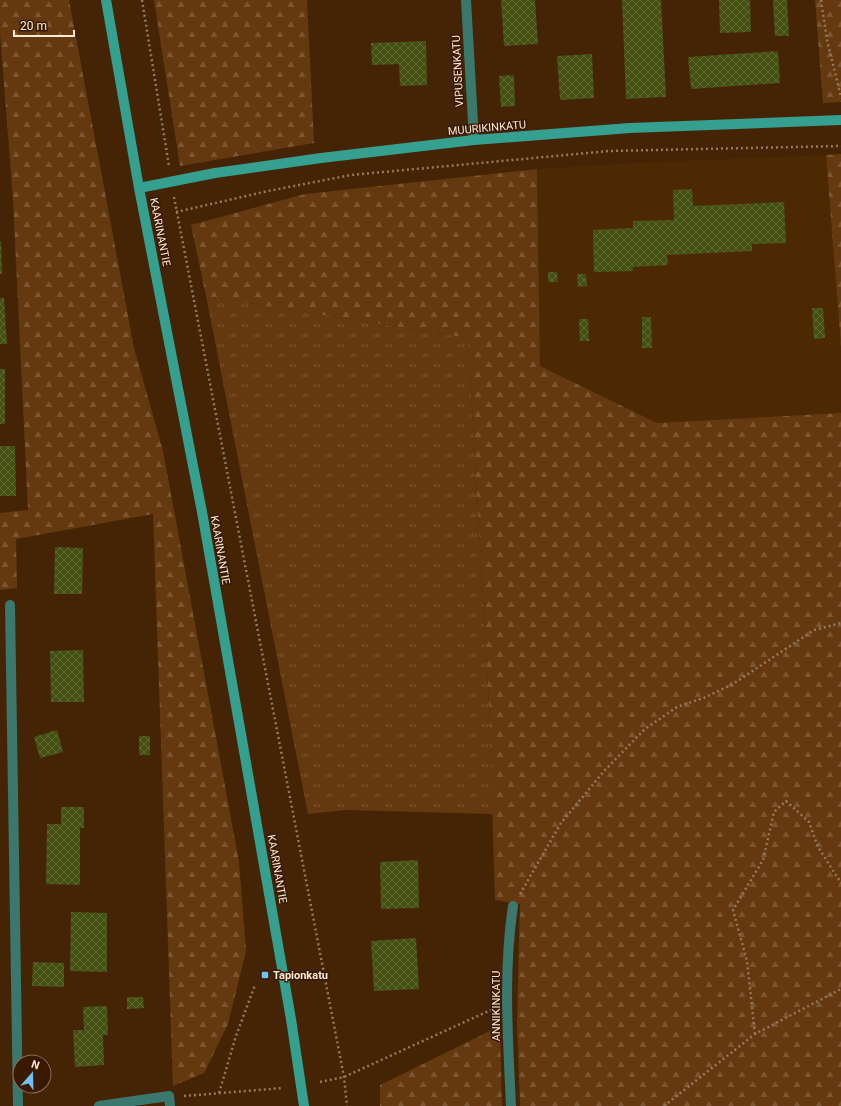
<svg xmlns="http://www.w3.org/2000/svg" width="841" height="1106" font-family="Roboto,sans-serif">
  <style>
    .built { fill: #4d2903 }
    .grass { fill: url(#grass-tufts) }
    .forest { fill: url(#forest-firs) }
    .building { fill: url(#building-cross-hatch) }
    .lines { fill: none; stroke-linecap: round; stroke-linejoin: round }
    .path { stroke: #957961; stroke-width: 2.5; stroke-dasharray: 2 3; stroke-linecap: butt }
    .street { stroke: #3a776c; stroke-width: 10 }
    .secondary { stroke: #35a08f; stroke-width: 10 }
    .poi-dot { fill: #74c0f6; stroke: #391a00; stroke-width: 1.5 }
    .labels { text-anchor: middle; dominant-baseline: central; stroke-width: 3; stroke-linejoin: round; paint-order: stroke }
    .street-label { font-size: 11px; fill: #fee9d9; stroke: #391a00 }
    .poi-label { font-size: 11px; font-weight: bold; fill: #fee9d9; stroke: #391a00; text-anchor: start }
  </style>
  <defs>
    <pattern id="grass-tufts" width="24" height="20" patternUnits="userSpaceOnUse"><rect width="24" height="20" fill="#64390f"/><path d="M3 7l-1-3M5 7V3M7 7l1-3M15 17l-1-3M17 17v-4M19 17l1-3" fill="none" stroke="#7b5631"/></pattern>
    <pattern id="forest-firs" width="22" height="20" patternUnits="userSpaceOnUse"><rect width="22" height="20" fill="#64390f"/><path d="M5 1l3.5 6h-7zM16 11l3.5 6h-7z" fill="#7b5631"/></pattern>
    <pattern id="building-cross-hatch" width="8" height="8" patternUnits="userSpaceOnUse"><rect width="8" height="8" fill="#445012"/><path d="M0 0l8 8M0 8l8-8" fill="none" stroke="#606934"/></pattern>
  </defs>
  <rect width="100%" height="100%" fill="#442405"/>
  <path class="built" d="M 826,155 L 841,347 L 841,413 L 657,423 L 540,366 L 537,169 L 633,163 Z"/>
  <path class="grass" d="M 206,296 L 468,338 L 489,703 L 493,814 L 345,810 L 308,814 Z"/>
  <path class="forest" d="M 0,0 L 69,0 L 134,348 L 163,451 L 239,862 L 246,951 L 228,1024 L 204,1073 L 173,1086 L 153,514 L 16,539 L 17,588 L 0,590 L 0,513 L 28,510 L 13,200 L 0,32 Z
    M 154,0 L 307,0 L 314,143 L 180,166 Z
    M 815,0 L 841,0 L 841,102 L 823,103 Z
    M 841,154 L 841,347 L 826,155 Z
    M 537,169 L 540,366 L 657,423 L 841,413 L 841,1106 L 520,1106 L 517,1022 L 520,904 L 495,900 L 489,703 L 468,338 L 206,296 L 191,225 L 305,194 Z
    M 500,1026 L 502,1106 L 380,1106 L 380,1085 Z"/>
  <path class="building" d="M 501,0 L 535,0 L 538,44 L 504,46 Z
    M 622,0 L 661,0 L 666,97 L 626,99 Z
    M 719,0 L 750,0 L 751,32 L 720,33 Z
    M 773,0 L 787,0 L 789,36 L 775,36 Z
    M 426,41 L 427,85 L 400,86 L 399,64 L 372,65 L 371,43 Z
    M 778,51 L 780,83 L 691,89 L 688,57 Z
    M 592,54 L 594,98 L 560,100 L 557,56 Z
    M 514,75 L 515,106 L 501,107 L 499,76 Z
    M 692,189 L 693,206 L 784,202 L 786,243 L 752,244 L 752,251 L 667,255 L 668,265 L 633,267 L 633,271 L 594,272 L 593,230 L 633,228 L 633,221 L 674,220 L 673,190 Z
    M 0,241 L 1,241 L 2,274 L 0,274 Z
    M 548,272 L 557,272 L 558,282 L 548,282 Z
    M 577,274 L 586,274 L 587,286 L 578,287 Z
    M 0,298 L 4,298 L 7,344 L 0,344 Z
    M 812,308 L 823,308 L 825,338 L 814,339 Z
    M 642,317 L 651,317 L 652,348 L 642,348 Z
    M 579,319 L 588,319 L 589,341 L 580,341 Z
    M 0,369 L 5,369 L 5,424 L 0,424 Z
    M 0,446 L 15,446 L 16,496 L 0,496 Z
    M 55,547 L 83,548 L 82,594 L 54,594 Z
    M 83,650 L 84,702 L 51,702 L 50,651 Z
    M 57,730 L 63,752 L 40,758 L 34,737 Z
    M 139,736 L 150,736 L 150,755 L 139,755 Z
    M 61,807 L 84,807 L 84,828 L 80,828 L 80,885 L 46,884 L 47,824 L 61,824 Z
    M 418,860 L 419,908 L 381,909 L 380,862 Z
    M 71,912 L 107,913 L 107,972 L 70,971 Z
    M 416,938 L 419,989 L 374,991 L 371,941 Z
    M 33,962 L 64,963 L 64,987 L 32,986 Z
    M 127,997 L 143,997 L 144,1008 L 127,1009 Z
    M 107,1006 L 108,1035 L 103,1035 L 104,1065 L 75,1067 L 73,1030 L 84,1030 L 83,1007 Z"/>
  <g class="lines">
    <path class="path" d="M 142,0 L 169,166
      M 821,0 L 827,40 L 841,97
      M 174,197 L 344,1077 L 347,1106
      M 176,212 L 268,191 L 351,175 L 609,151 L 841,146
      M 520,894 L 561,823 L 605,770 L 645,729 L 677,707 L 706,697 L 733,684 L 814,630 L 841,623
      M 755,1034 L 747,961 L 733,910 L 763,860 L 774,812 L 786,801 L 809,822 L 818,847 L 841,883
      M 320,1082 L 344,1077 L 493,1009
      M 219,1093 L 236,1036 L 255,985
      M 184,1096 L 283,1088
      M 664,1106 L 755,1034 L 841,989"/>
    <path class="street" d="M 466,0 L 474,140
      M 10,605 L 18,1106
      M 99,1106 L 169,1096 L 170,1106
      M 511,1106 C 508,1040 503,972 513,906"/>
    <path class="secondary" d="M 106,0 L 139,188 L 202,512 L 291,1019 L 304,1106
      M 139,188 L 215,173 L 321,158 L 474,140 L 630,128 L 841,120"/>
  </g>
  <rect class="poi-dot" x="261" y="971" width="8" height="8" rx="2"/>
  <g class="labels">
    <g class="street-label">
      <text transform="translate(458 71) rotate(-93)">VIPUSENKATU</text>
      <text transform="translate(487 128) rotate(-5)">MUURIKINKATU</text>
      <text transform="translate(160 232) rotate(79)">KAARINANTIE</text>
      <text transform="translate(220 550) rotate(80)">KAARINANTIE</text>
      <text transform="translate(277 869) rotate(80)">KAARINANTIE</text>
      <text transform="translate(496 1006) rotate(-90)">ANNIKINKATU</text>
    </g>
    <g class="poi-label">
      <text x="273" y="975">Tapionkatu</text>
    </g>
  </g>
  <g transform="translate(32 1074) rotate(20)"><circle r="19" fill="#391a00" stroke="#886d57"/>
  <path d="M0-3L7 15L0 10L-7 15Z" fill="#74c0f6"/>
  <text y="-6" font-size="11" font-weight="bold" text-anchor="middle" fill="#fee9d9">N</text>
  </g>
  <path d="M14 30v6h60v-6" fill="none" stroke="#fee9d9" stroke-width="2"/>
  <text x="20" y="30" font-size="12" fill="#fee9d9" stroke="#391a00" stroke-width="3" paint-order="stroke">20 m</text>
</svg>
